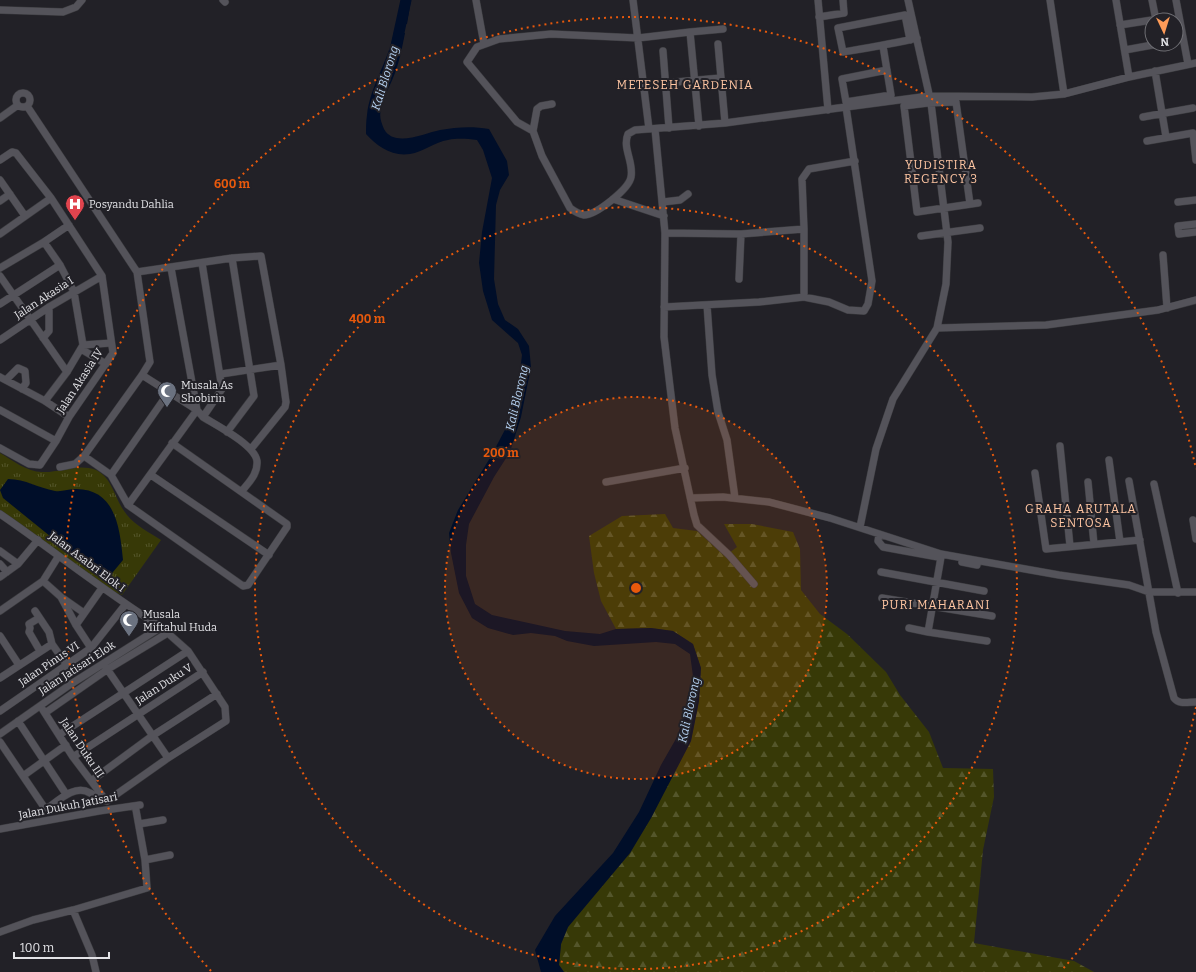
<svg xmlns="http://www.w3.org/2000/svg" width="1196" height="972" font-family="Bitter,serif">
  <style>
    .grass { fill: url(#grass-tufts) }
    .forest { fill: url(#forest-firs) }
    .water { fill: #000e29 }
    .lines { fill: none; stroke-linecap: round; stroke-linejoin: round }
    .river { stroke: #000e29; stroke-width: 11 }
    .minor-casing { stroke: #3b3b3f; stroke-width: 8 }
    .minor { stroke: #54535a; stroke-width: 7 }
    .ring { fill: none; stroke: #e8590c; stroke-width: 2; stroke-dasharray: 2 4 }
    .labels { text-anchor: middle; dominant-baseline: central; stroke-width: 4; stroke-linejoin: round; paint-order: stroke }
    .poi-label { font-size: 11px; fill: #e3e3e7; stroke: #222127; text-anchor: start }
    .street-label { font-size: 11px; fill: #e3e3e7; stroke: #222127 }
    .water-label { font-size: 12px; font-style: italic; fill: #b4d0f0; stroke: #222127 }
    .neighbourhood-label { font-size: 12px; letter-spacing: 1px; fill: #fec5a2; stroke: #222127 }
    .centre { fill: #e8590c; stroke: #222127; stroke-width: 2 }
    .ring-label { font-size: 12px; text-anchor: middle; font-weight: bold; fill: #e8590c; stroke: #222127; stroke-width: 4; stroke-linejoin: round; paint-order: stroke }
  </style>
  <defs>
    <pattern id="grass-tufts" width="24" height="20" patternUnits="userSpaceOnUse"><rect width="24" height="20" fill="#373907"/><path d="M3 7l-1-3M5 7V3M7 7l1-3M15 17l-1-3M17 17v-4M19 17l1-3" fill="none" stroke="#54562b"/></pattern>
    <pattern id="forest-firs" width="22" height="20" patternUnits="userSpaceOnUse"><rect width="22" height="20" fill="#373907"/><path d="M5 1l3.5 6h-7zM16 11l3.5 6h-7z" fill="#54562b"/></pattern>
  </defs>
  <rect width="100%" height="100%" fill="#222127"/>
  <path class="grass" d="M 0,453 C 12,460 27,472 42,472 C 60,473 77,463 96,470 C 113,478 115,501 127,515 C 135,525 150,533 161,540 L 122,595 L 110,590 L 0,511 Z"/>
  <path class="forest" d="M 665,514 L 673,528 L 697,531 L 725,556 L 737,547 L 724,524 L 752,524 L 793,532 L 800,549 L 801,590 L 820,614 L 847,634 L 886,672 L 900,695 L 929,732 L 943,768 L 993,769 L 994,797 L 983,850 L 974,943 L 1074,961 L 1094,972 L 564,972 L 559,965 L 561,944 L 568,927 L 630,853 L 651,818 L 691,741 L 699,701 L 701,668 L 693,644 L 673,631 L 651,628 L 616,629 L 601,601 L 594,573 L 589,536 L 622,516 Z"/>
  <path class="water" d="M 401,0 L 411,0 L 407,24 L 398,23 Z
    M 394,32 L 405,33 C 402,48 399,64 393,78 C 389,88 383,97 381,109 C 379,117 381,122 384,129 C 394,148 425,133 440,130 C 456,127 473,126 489,129 L 507,161 L 509,175 L 500,190 L 496,205 L 494,279 L 498,304 L 505,320 L 518,329 L 529,346 L 531,367 L 521,417 L 510,452 L 494,477 L 469,524 L 466,545 L 466,576 L 475,604 L 492,615 L 565,631 L 600,634 L 616,629 L 651,628 L 673,631 L 693,644 L 701,668 L 699,701 L 691,741 L 651,818 L 630,853 L 568,927 L 561,944 L 559,965 L 564,972 L 541,972 L 535,950 L 555,916 L 613,853 L 639,812 L 661,765 L 677,737 L 684,716 L 693,676 L 690,654 L 675,644 L 656,642 L 594,646 L 567,641 L 555,636 L 531,633 L 513,635 L 488,628 L 472,618 L 459,593 L 451,553 L 449,533 L 458,510 L 490,458 L 508,424 L 517,395 L 522,355 L 518,343 L 492,320 L 483,291 L 479,263 L 482,232 L 492,178 L 483,150 L 477,140 C 467,139 458,138 448,140 C 435,142 423,152 410,154 C 392,157 377,146 366,134 C 366,128 366,121 367,115 C 370,86 389,60 394,32 Z
    M 8,479 C 26,479 38,488 55,491 C 62,492 69,489 76,489 C 116,489 120,529 123,560 L 108,578 L 103,579 L 3,498 L 0,490 Z"/>
  <g class="lines">
    <path class="river" d="M 396,46 L 406,0"/>
    <defs>
      <path id="minor" d="M 223,0 L 225,2
        M 476,0 L 484,44
        M 633,0 L 649,129
        M 818,0 L 828,110
        M 1050,0 L 1064,94
        M 1116,0 L 1129,77
        M 1152,0 L 1156,20
        M 1176,0 L 1188,64
        M 0,10 L 63,12 L 76,7 L 82,0
        M 819,17 L 844,13 L 843,0
        M 1120,25 L 1152,20
        M 690,32 L 723,29
        M 910,40 L 905,15 L 838,28 L 843,52 C 867,48 892,44 917,38
        M 718,44 L 725,123
        M 883,46 L 891,95 L 846,102 L 842,79 L 887,70
        M 1125,50 L 1158,44
        M 663,51 L 669,128
        M 1155,71 L 1166,137
        M 665,83 L 720,78
        M16 100a7 7 0 1 1 14 0a7 7 0 1 1-14 0Z
        M 27,106 L 137,272 L 150,362 L 142,375 L 84,456 L 75,464 L 60,467
        M 1143,117 L 1193,108
        M 0,118 L 18,105
        M 699,126 L 690,32 L 638,38 L 551,34 L 499,39 L 477,47 L 467,62 L 517,122 L 533,131 L 542,156 L 570,208 C 574,211 578,214 584,215 C 596,215 629,189 631,177 C 634,162 622,148 628,134 L 635,130 L 725,123 L 929,96 L 1032,97 L 1064,94 L 1129,77 L 1196,63
        M 655,129 L 665,233 L 664,337 L 675,428 L 694,515 L 697,525 L 729,555 L 754,584
        M 533,131 L 537,109 L 541,106 L 552,104
        M 1147,141 L 1193,133 L 1196,160
        M 0,160 L 12,152 L 16,153 L 51,198 L 102,276 L 113,353 L 69,417 L 56,441 L 40,465 L 29,464 L 0,448
        M 0,180 L 25,216
        M 613,199 L 664,216
        M 0,201 L 10,194
        M 663,202 L 680,200 L 688,194
        M 1178,202 L 1196,200
        M 970,204 L 956,102 L 928,103 L 904,106 L 917,212 L 978,203
        M 1196,224 L 1178,226 L 1179,234 L 1196,232
        M 665,233 L 741,234 L 804,229
        M 0,234 L 51,198
        M 921,236 L 980,228
        M 44,242 L 60,265 L 74,292 L 83,345 L 67,372 L 45,401
        M 1163,255 L 1167,308
        M 202,263 L 222,389 L 203,417
        M 0,268 L 44,242 L 69,225
        M 171,268 L 197,410
        M 137,272 L 232,258 L 261,256 L 281,365 L 286,402 L 285,407 L 251,449
        M 0,276 L 67,372
        M 739,279 L 741,234
        M 804,297 L 804,229 L 802,179 L 809,169 L 855,161
        M 0,304 L 60,265
        M 707,305 L 712,375 L 718,412 L 727,440 L 735,498
        M 664,307 L 759,302 L 804,297 L 829,302 L 848,310 L 864,311 L 868,304 L 872,281 L 846,107
        M 937,328 L 1046,325 L 1158,310 L 1196,300
        M 43,338 L 49,331 L 49,307
        M 0,340 L 49,307 L 102,276
        M 83,345 L 111,343
        M 81,349 L 106,364
        M 221,374 L 281,365
        M 142,375 L 197,410 L 203,417 C 216,425 255,445 257,461 C 258,474 249,482 242,491
        M 0,377 L 45,401 L 69,417
        M 6,380 L 18,368 L 25,371 L 26,383 L 22,389
        M 0,410 L 56,441
        M 227,432 L 254,396 L 232,258
        M 1060,446 L 1070,546
        M 84,456 L 111,475 L 128,505 L 243,586 L 248,585 L 287,527 L 287,524 L 172,443
        M 1109,460 L 1120,542
        M 1035,473 L 1046,549 L 1140,540
        M 111,475 L 169,392
        M 151,475 L 269,555
        M 1129,481 L 1156,632 L 1174,698 C 1179,705 1188,702 1196,702
        M 606,482 L 685,468
        M 1088,482 L 1094,544
        M 1154,484 L 1178,593
        M 691,498 L 723,497 L 769,502 L 830,518 L 941,554 L 1059,575 L 1129,585 L 1149,592 L 1196,592
        M 128,505 L 197,410
        M 0,514 C 54,551 105,592 161,627
        M 1193,520 L 1196,539
        M 860,527 L 876,449 L 893,399 L 937,328 L 946,284 L 948,242 L 931,103 L 908,0
        M 879,534 L 878,541 L 883,547 L 938,557
        M 0,551 L 18,564
        M 962,562 L 977,565
        M 0,564 L 7,572
        M 881,572 L 984,591
        M 0,577 L 18,564 L 38,540
        M 43,581 L 61,597 L 76,625 L 91,648
        M 882,598 L 992,616
        M 64,599 L 84,613
        M 0,611 L 43,581 L 58,557
        M 35,611 L 49,632 L 52,644
        M 39,618 L 29,624 L 30,628 L 29,632 L 40,651
        M 76,625 L 102,588
        M 909,628 L 928,632 L 941,557
        M 928,632 L 987,641
        M 0,636 L 19,665
        M 105,666 L 168,758
        M 0,678 L 52,644 L 66,664
        M 43,710 L 73,757 L 104,798
        M 0,711 L 91,648 L 125,605
        M 45,713 L 108,669 L 166,634
        M 18,721 L 66,794
        M 0,734 L 71,684 L 161,627 L 188,651 L 225,707 L 226,721 L 168,758 L 107,801
        M 59,735 L 188,651
        M 0,742 L 44,807 L 48,808 C 59,800 75,784 90,793 C 96,796 100,800 107,801
        M 73,757 L 203,672
        M 23,776 L 66,745
        M 91,781 L 152,736 L 217,694
        M 139,824 L 163,820
        M 0,829 L 99,811 L 140,805
        M 145,860 L 170,855
        M 73,910 L 147,888 L 145,860 L 136,810
        M 0,932 L 33,920 L 73,910 L 92,955 L 96,972"/>
    </defs>
    <use href="#minor" class="minor-casing"/>
    <use href="#minor" class="minor"/>
  </g>
  <circle cx="636" cy="588" r="191" fill="#e8590c" fill-opacity=".12"/>
  <g class="ring">
    <circle cx="636" cy="588" r="191"/>
    <circle cx="636" cy="588" r="381"/>
    <path d="M1196 707A572 572 0 0 1 1061 971M211 971A572 572 0 1 1 1196 469"/>
  </g>
  <defs>
    <symbol id="hospital-pin" viewBox="-11 -11 22 30"><path d="M0 17L-7.5 6A9.5 9.5 0 1 1 7.5 6Z" fill="#e0444e" stroke="#222127"/><path d="M-5-5h3v3.5h4V-5h3V5h-3V1.5h-4V5h-3Z" fill="#fff"/></symbol>
    <symbol id="mosque-pin" viewBox="-11 -11 22 30"><path d="M0 17L-7.5 6A9.5 9.5 0 1 1 7.5 6Z" fill="#6b7280" stroke="#222127"/><path d="M3.5-4.9A6 6 0 1 0 3.5 4.9A5 5 0 1 1 3.5-4.9Z" fill="#fff"/></symbol>
  </defs>
  <g fill-rule="evenodd">
    <use href="#hospital-pin" x="64" y="193" width="22" height="30"/>
    <use href="#mosque-pin" x="156" y="380" width="22" height="30"/>
    <use href="#mosque-pin" x="118" y="609" width="22" height="30"/>
  </g>
  <g class="labels">
    <g class="poi-label">
      <text x="89" y="204">Posyandu Dahlia</text>
      <text x="181" y="385">Musala As<tspan x="181" dy="13">Shobirin</tspan></text>
      <text x="143" y="614">Musala<tspan x="143" dy="13">Miftahul Huda</tspan></text>
    </g>
    <g class="street-label">
      <text transform="translate(44 298) rotate(-33)">Jalan Akasia I</text>
      <text transform="translate(80 381) rotate(-57)">Jalan Akasia IV</text>
      <text transform="translate(87 562) rotate(37)">Jalan Asabri Elok I</text>
      <text transform="translate(49 664) rotate(-34)">Jalan Pinus VI</text>
      <text transform="translate(77 668) rotate(-33)">Jalan Jatisari Elok</text>
      <text transform="translate(164 684) rotate(-33)">Jalan Duku V</text>
      <text transform="translate(82 748) rotate(56)">Jalan Duku III</text>
      <text transform="translate(68 806) rotate(-11)">Jalan Dukuh Jatisari</text>
    </g>
    <g class="water-label">
      <text transform="translate(385 78) rotate(-73)">Kali Blorong</text>
      <text transform="translate(517 398) rotate(-77)">Kali Blorong</text>
      <text transform="translate(689 710) rotate(-78)">Kali Blorong</text>
    </g>
    <g class="neighbourhood-label">
      <text x="685" y="85">METESEH GARDENIA</text>
      <text x="941" y="165">YUDISTIRA<tspan x="941" dy="14">REGENCY 3</tspan></text>
      <text x="1081" y="509">GRAHA ARUTALA<tspan x="1081" dy="14">SENTOSA</tspan></text>
      <text x="936" y="605">PURI MAHARANI</text>
    </g>
  </g>
  <circle cx="636" cy="588" r="6" class="centre"/>
  <g class="ring-label">
    <text x="232" y="188">600 m</text>
    <text x="367" y="323">400 m</text>
    <text x="501" y="457">200 m</text>
  </g>
  <g transform="translate(1164 32) rotate(176)"><circle r="19" fill="#222127" stroke="#6f6f74"/>
  <path d="M0-3L7 15L0 10L-7 15Z" fill="#fe9b58"/>
  <text y="-6" font-size="11" font-weight="bold" text-anchor="middle" fill="#e3e3e7">N</text>
  </g>
  <path d="M14 952v6h95v-6" fill="none" stroke="#e3e3e7" stroke-width="2"/>
  <text x="20" y="952" font-size="12" fill="#e3e3e7" stroke="#222127" stroke-width="3" paint-order="stroke">100 m</text>
</svg>
